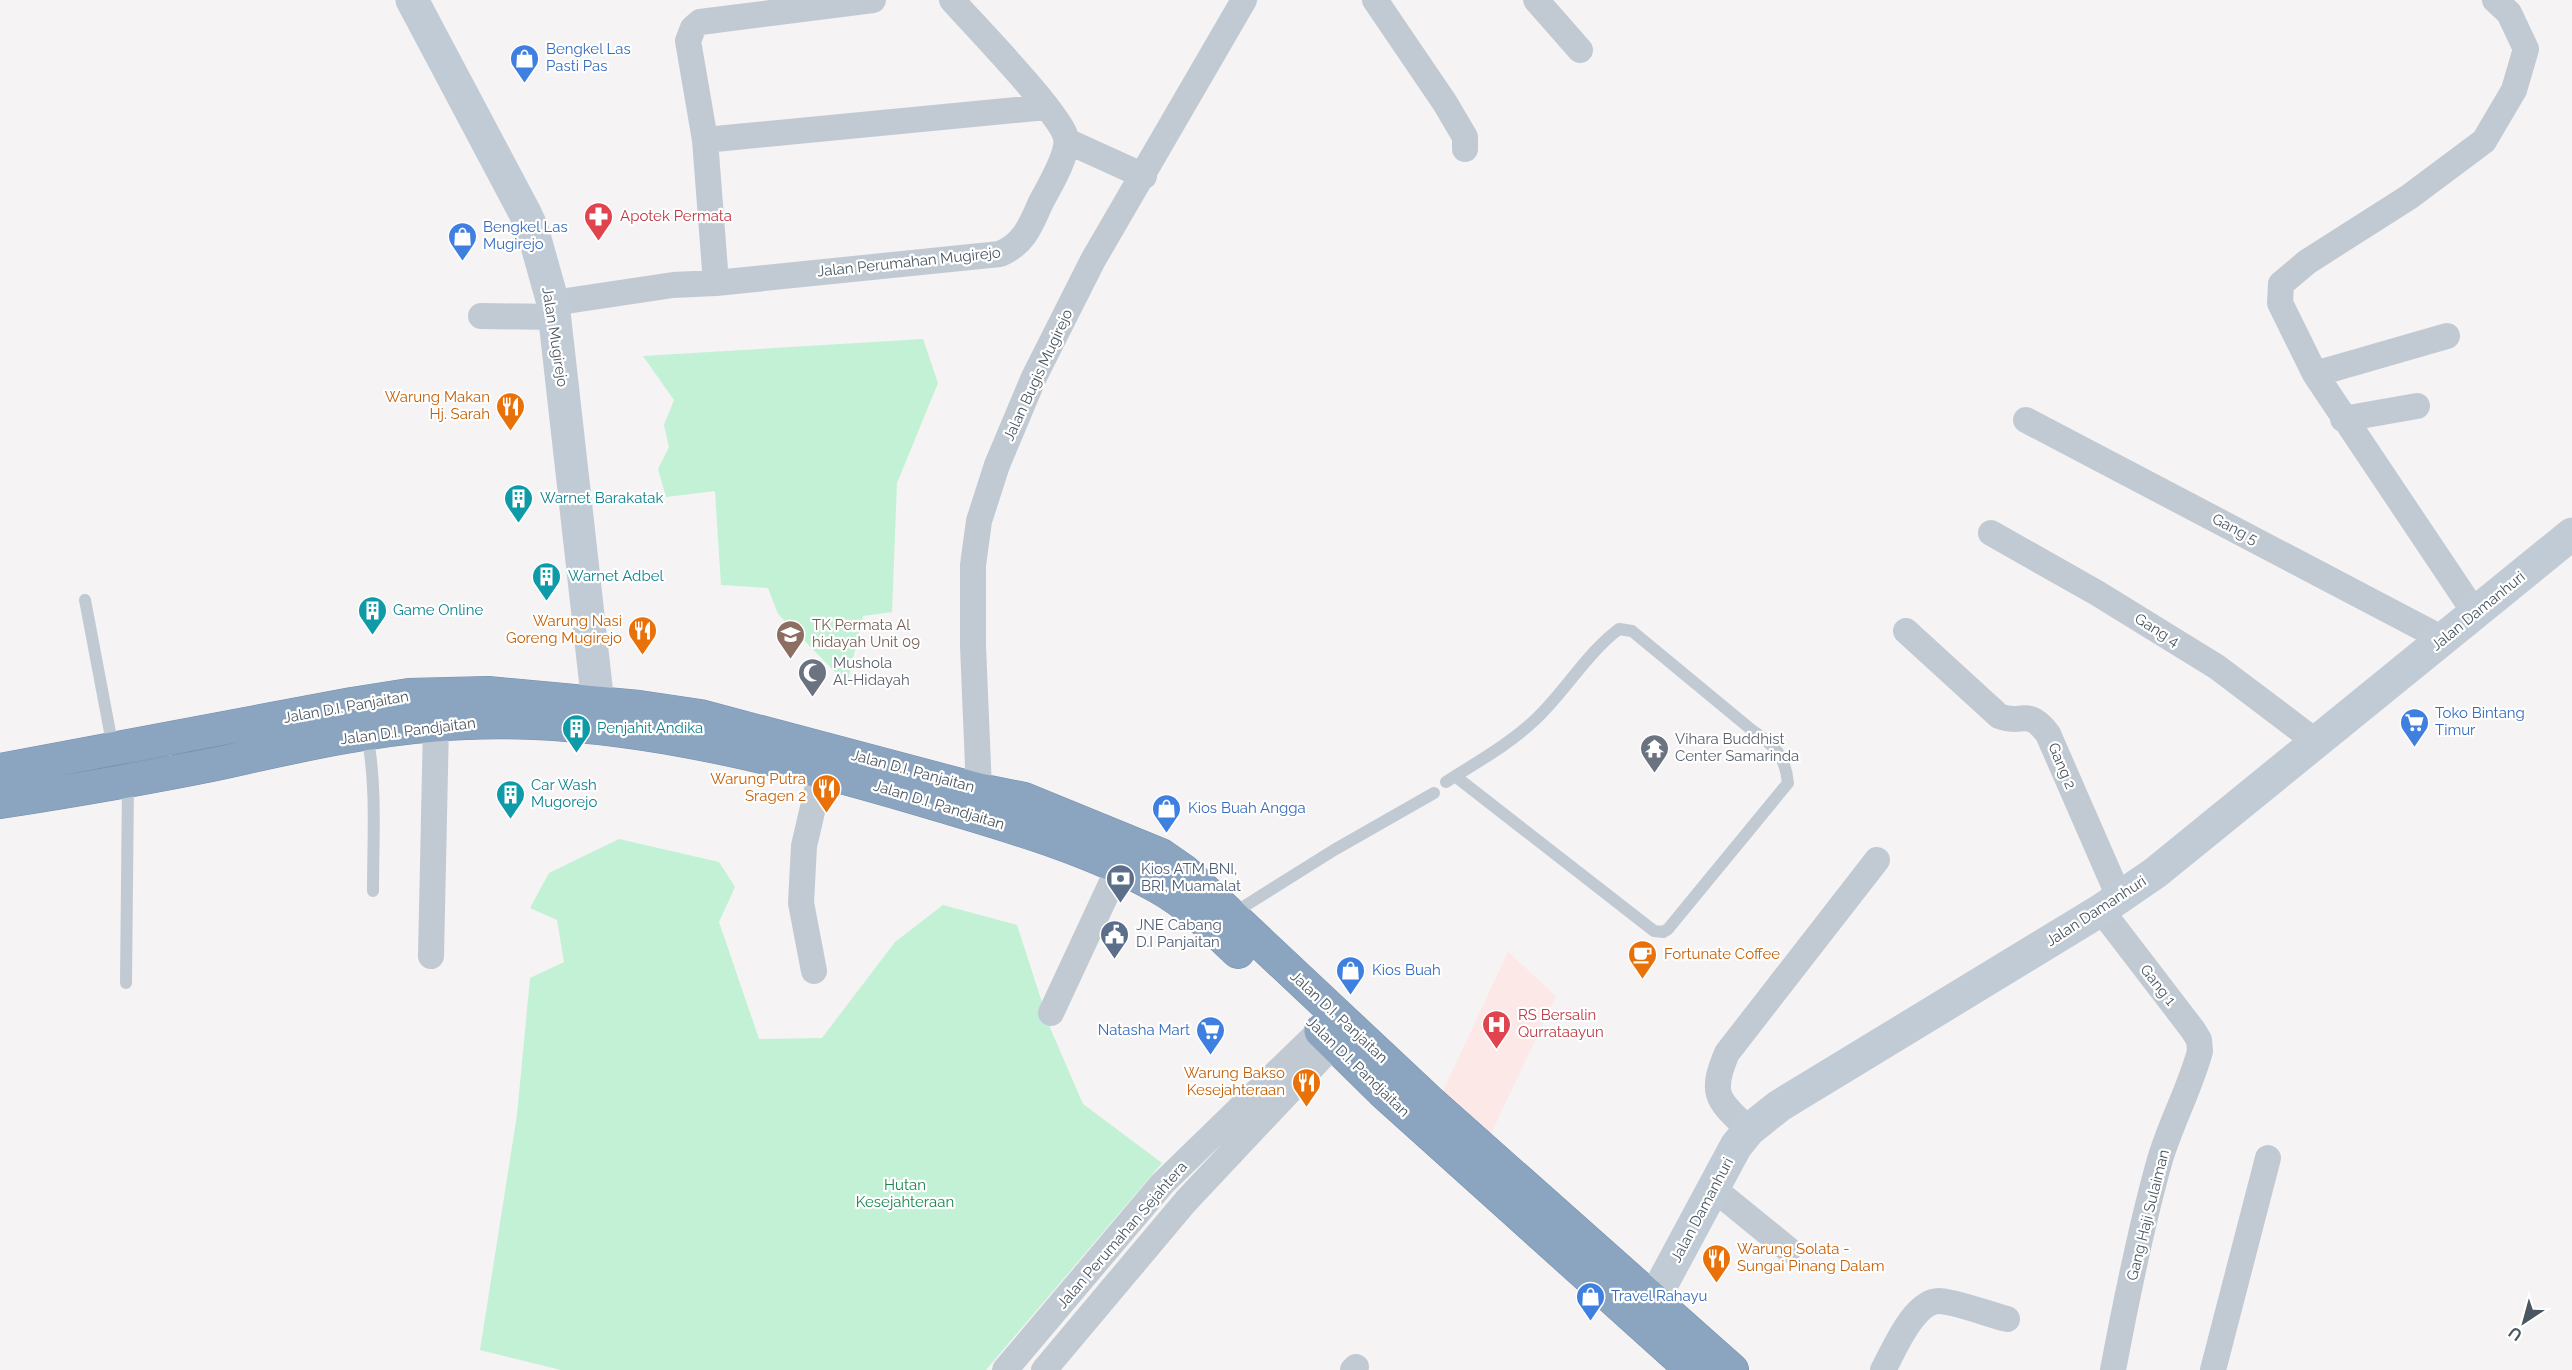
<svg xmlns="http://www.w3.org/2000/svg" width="2572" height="1370" font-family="Raleway,sans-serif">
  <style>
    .medical { fill: #fce8e6 }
    .green { fill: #c3f1d5 }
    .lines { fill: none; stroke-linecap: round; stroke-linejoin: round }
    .highway-casing { stroke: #7690ad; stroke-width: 34 }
    .lane { stroke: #c1cad2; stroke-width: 12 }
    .street { stroke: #c1cad2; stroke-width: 26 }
    .secondary { stroke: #c1cbd6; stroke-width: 33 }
    .highway { stroke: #8ba5c1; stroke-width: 33 }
    .labels { text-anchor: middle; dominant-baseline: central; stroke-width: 4.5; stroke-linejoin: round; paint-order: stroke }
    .shop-label { font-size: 15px; fill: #366cbe; stroke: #fff; text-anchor: start }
    .health-label { font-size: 15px; fill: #be3a42; stroke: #fff; text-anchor: start }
    .street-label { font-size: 15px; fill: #4a5661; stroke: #fff }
    .food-label { font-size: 15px; fill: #c56008; stroke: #fff; text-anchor: end }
    .culture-label { font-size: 15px; fill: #0d838f; stroke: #fff; text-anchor: start }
    .education-label { font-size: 15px; fill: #785e54; stroke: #fff; text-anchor: start }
    .worship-label { font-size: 15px; fill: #5b616d; stroke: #fff; text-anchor: start }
    .service-label { font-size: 15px; fill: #4e5e75; stroke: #fff; text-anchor: start }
    .park-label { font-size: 15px; fill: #17864f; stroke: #fff }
  </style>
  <rect width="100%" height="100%" fill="#f5f3f3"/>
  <path class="medical" d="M 1508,952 L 1556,996 L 1487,1142 L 1438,1102 Z"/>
  <path class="green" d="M 923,339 L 938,383 L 897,483 L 892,612 L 863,616 L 847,684 L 778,614 L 768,588 L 721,585 L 715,491 L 666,497 L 658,469 L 669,447 L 664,425 L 674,400 L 643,356 Z
    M 619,839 L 719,862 L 735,887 L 719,922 L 759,1039 L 822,1038 L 895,942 L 943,905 L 1017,925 L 1051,1030 L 1083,1104 L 1162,1163 L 986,1370 L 561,1370 L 480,1350 L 517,1115 L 530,978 L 564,962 L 557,920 L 530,908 L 549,873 Z"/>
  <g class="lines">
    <defs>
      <path id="highway" d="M 0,770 L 352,704 L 409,695 L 488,693 L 639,707 L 700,716 L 979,790 L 1024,799 L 1161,855 L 1184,871 L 1429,1101 L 1732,1370
        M 0,802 C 71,791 141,779 211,765 C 285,749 359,731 435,725 C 598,710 783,758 939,805 C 1013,827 1090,849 1158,887 C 1187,903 1214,929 1238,952
        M 1321,1031 L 1382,1091 L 1692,1370"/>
    </defs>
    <use href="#highway" class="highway-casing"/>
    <path class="lane" d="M 85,600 L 113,748
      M 367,734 C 377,786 373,838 373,891
      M 1446,782 C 1477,762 1510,744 1537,718 C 1566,690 1587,653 1619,629 L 1632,631 L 1753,731 C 1775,746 1785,755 1788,783 L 1668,929 L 1663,932 L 1654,931 L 1455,776
      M 1232,914 L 1334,850 L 1434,793
      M 126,983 L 128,783"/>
    <path class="street" d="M 1375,0 L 1445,103 L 1465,137 L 1465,149
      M 1536,0 L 1580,50
      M 705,140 L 1047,107
      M 1067,141 L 1144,176
      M 716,283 L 705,140 L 688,41 L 693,28 L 700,22 L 873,0
      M 553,303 L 673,285 L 716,283 L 1000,254 C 1024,244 1031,225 1041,202 C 1049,187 1069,154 1066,138 C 1062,115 973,24 952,0
      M 481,316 L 555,317
      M 2315,374 L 2447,336
      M 2343,419 L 2417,406
      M 2026,420 L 2443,639
      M 1991,533 L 2097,593 L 2217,667 L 2315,741
      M 2475,613 L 2315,374 L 2280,303 L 2281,284 L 2307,262 L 2409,197 L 2484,141 L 2514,90 L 2526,49 L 2509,13 L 2495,0
      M 1906,631 L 1999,716 C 2021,726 2027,706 2048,734 L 2120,899
      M 979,790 L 973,646 L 973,565 L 979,521 L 997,465 L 1034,377 L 1093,260 L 1244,0
      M 2101,910 L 2193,1030 L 2199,1040 L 2200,1051 C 2190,1089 2170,1124 2159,1163 C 2140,1231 2126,1301 2113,1370
      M 431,956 L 436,724
      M 814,971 L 801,903 L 804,846 L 821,773
      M 1051,1013 L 1119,867
      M 1749,1130 C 1718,1100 1709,1095 1727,1053 L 1877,860
      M 1714,1189 L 1789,1250
      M 1005,1370 L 1162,1184 L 1334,1017
      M 1044,1370 L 1186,1201 L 1347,1030
      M 1353,1370 L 1356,1367
      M 1883,1370 C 1894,1350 1914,1301 1939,1301 C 1953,1301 1991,1315 2007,1319
      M 2213,1370 L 2268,1158"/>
    <path class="secondary" d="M 412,0 L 525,213 L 532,228 L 553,303 L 598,704
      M 1641,1323 L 1736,1146 L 1749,1130 L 1779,1106 L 2101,910 L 2155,873 L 2572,534"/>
    <use href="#highway" class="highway"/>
  </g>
  <defs>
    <symbol id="shop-pin" viewBox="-11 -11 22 30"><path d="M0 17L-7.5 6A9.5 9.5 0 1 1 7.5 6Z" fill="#3f7fe0" stroke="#fff"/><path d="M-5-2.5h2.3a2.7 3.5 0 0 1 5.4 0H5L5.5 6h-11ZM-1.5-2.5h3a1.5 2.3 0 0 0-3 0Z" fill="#fff"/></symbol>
    <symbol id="pharmacy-pin" viewBox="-11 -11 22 30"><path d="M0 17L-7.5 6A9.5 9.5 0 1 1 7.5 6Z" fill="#e0444e" stroke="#fff"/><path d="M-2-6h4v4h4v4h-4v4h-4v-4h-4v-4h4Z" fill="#fff"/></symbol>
    <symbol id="restaurant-pin" viewBox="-11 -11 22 30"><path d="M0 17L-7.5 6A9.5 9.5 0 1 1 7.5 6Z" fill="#e8710a" stroke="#fff"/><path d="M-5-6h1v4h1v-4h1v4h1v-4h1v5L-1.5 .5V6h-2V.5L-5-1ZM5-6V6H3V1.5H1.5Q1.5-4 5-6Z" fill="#fff"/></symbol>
    <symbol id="building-pin" viewBox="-11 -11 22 30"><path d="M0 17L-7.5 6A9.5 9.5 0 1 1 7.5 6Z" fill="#0f9aa8" stroke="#fff"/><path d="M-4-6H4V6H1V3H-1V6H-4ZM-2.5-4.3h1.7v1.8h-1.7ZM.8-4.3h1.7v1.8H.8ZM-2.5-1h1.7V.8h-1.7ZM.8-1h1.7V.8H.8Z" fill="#fff"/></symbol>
    <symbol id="school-pin" viewBox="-11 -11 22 30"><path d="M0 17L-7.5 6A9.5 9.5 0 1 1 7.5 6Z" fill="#8d6e63" stroke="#fff"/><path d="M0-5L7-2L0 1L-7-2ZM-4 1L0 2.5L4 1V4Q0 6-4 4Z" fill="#fff"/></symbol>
    <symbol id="mosque-pin" viewBox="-11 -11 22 30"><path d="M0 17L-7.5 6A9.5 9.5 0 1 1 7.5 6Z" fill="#6b7280" stroke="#fff"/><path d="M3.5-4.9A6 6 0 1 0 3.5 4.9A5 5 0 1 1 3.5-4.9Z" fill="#fff"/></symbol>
    <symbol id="supermarket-pin" viewBox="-11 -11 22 30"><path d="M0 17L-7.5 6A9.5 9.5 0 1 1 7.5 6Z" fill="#3f7fe0" stroke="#fff"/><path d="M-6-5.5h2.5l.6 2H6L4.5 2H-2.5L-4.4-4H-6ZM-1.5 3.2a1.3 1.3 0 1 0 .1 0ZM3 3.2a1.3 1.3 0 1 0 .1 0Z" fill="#fff"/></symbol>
    <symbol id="temple-pin" viewBox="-11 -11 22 30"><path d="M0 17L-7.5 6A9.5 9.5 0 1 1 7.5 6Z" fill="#6b7280" stroke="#fff"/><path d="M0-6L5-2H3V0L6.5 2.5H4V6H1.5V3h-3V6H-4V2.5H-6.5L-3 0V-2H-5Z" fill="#fff"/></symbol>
    <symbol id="bank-pin" viewBox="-11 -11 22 30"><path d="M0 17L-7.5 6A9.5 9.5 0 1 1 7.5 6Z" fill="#5c6f8a" stroke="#fff"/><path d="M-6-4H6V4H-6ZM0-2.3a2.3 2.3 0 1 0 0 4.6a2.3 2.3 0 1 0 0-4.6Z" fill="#fff"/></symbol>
    <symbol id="civic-pin" viewBox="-11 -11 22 30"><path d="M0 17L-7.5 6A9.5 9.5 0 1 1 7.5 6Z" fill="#5c6f8a" stroke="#fff"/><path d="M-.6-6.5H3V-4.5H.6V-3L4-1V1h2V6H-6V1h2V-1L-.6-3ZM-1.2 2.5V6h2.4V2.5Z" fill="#fff"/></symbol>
    <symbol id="cafe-pin" viewBox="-11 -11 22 30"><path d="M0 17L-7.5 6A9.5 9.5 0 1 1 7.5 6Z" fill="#e8710a" stroke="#fff"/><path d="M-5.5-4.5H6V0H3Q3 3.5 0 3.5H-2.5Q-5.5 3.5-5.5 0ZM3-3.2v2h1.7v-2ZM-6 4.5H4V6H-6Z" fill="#fff"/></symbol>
    <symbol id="hospital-pin" viewBox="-11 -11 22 30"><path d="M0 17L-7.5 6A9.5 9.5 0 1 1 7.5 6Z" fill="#e0444e" stroke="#fff"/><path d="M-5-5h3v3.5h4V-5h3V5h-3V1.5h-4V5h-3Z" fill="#fff"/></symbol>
  </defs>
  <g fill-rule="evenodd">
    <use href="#shop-pin" x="508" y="42" width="33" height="45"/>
    <use href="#pharmacy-pin" x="582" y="200" width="33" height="45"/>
    <use href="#shop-pin" x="446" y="220" width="33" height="45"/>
    <use href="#restaurant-pin" x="494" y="390" width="33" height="45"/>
    <use href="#building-pin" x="502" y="482" width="33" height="45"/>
    <use href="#building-pin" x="530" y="560" width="33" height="45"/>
    <use href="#building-pin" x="356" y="594" width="33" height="45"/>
    <use href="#restaurant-pin" x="626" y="614" width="33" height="45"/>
    <use href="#school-pin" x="774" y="618" width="33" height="45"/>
    <use href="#mosque-pin" x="796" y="656" width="33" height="45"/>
    <use href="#supermarket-pin" x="2398" y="706" width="33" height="45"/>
    <use href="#building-pin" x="560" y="712" width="33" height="45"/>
    <use href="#temple-pin" x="1638" y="732" width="33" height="45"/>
    <use href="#restaurant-pin" x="810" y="772" width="33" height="45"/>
    <use href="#building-pin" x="494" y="778" width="33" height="45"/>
    <use href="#shop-pin" x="1150" y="792" width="33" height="45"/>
    <use href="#bank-pin" x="1104" y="862" width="33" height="45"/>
    <use href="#civic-pin" x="1098" y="918" width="33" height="45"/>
    <use href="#cafe-pin" x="1626" y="938" width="33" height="45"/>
    <use href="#shop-pin" x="1334" y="954" width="33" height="45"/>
    <use href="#hospital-pin" x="1480" y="1008" width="33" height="45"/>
    <use href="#supermarket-pin" x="1194" y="1014" width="33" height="45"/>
    <use href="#restaurant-pin" x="1290" y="1066" width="33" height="45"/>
    <use href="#restaurant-pin" x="1700" y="1242" width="33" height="45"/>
    <use href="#shop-pin" x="1574" y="1280" width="33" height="45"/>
  </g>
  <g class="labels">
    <g class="shop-label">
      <text x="546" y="49">Bengkel Las<tspan x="546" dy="17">Pasti Pas</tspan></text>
      <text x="483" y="227">Bengkel Las<tspan x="483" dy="17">Mugirejo</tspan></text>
      <text x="2435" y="713">Toko Bintang<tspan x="2435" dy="17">Timur</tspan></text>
      <text x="1188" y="808">Kios Buah Angga</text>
      <text x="1372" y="970">Kios Buah</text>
      <text x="1190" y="1030" text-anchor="end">Natasha Mart</text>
      <text x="1611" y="1296">Travel Rahayu</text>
    </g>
    <g class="health-label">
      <text x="620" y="216">Apotek Permata</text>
      <text x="1518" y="1015">RS Bersalin<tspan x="1518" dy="17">Qurrataayun</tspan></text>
    </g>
    <g class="street-label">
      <text transform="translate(909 262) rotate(-6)">Jalan Perumahan Mugirejo</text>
      <text transform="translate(555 337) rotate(81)">Jalan Mugirejo</text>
      <text transform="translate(1038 375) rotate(-65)">Jalan Bugis Mugirejo</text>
      <text transform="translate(2235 529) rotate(28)">Gang 5</text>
      <text transform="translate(2478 611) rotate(-39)">Jalan Damanhuri</text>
      <text transform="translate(2157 630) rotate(32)">Gang 4</text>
      <text transform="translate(346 707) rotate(-10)">Jalan D.I. Panjaitan</text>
      <text transform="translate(408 731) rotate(-7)">Jalan D.I. Pandjaitan</text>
      <text transform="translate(2062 766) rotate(67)">Gang 2</text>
      <text transform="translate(913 771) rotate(15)">Jalan D.I. Panjaitan</text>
      <text transform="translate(939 805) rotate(17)">Jalan D.I. Pandjaitan</text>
      <text transform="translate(2096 911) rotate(-33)">Jalan Damanhuri</text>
      <text transform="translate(2158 985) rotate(52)">Gang 1</text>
      <text transform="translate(1339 1017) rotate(43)">Jalan D.I. Panjaitan</text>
      <text transform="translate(1358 1067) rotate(44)">Jalan D.I. Pandjaitan</text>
      <text transform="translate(1702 1210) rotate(-62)">Jalan Damanhuri</text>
      <text transform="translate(2148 1215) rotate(-76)">Gang Haji Sulaiman</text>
      <text transform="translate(1122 1235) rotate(-49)">Jalan Perumahan Sejahtera</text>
    </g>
    <g class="food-label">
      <text x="490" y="397">Warung Makan<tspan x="490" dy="17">Hj. Sarah</tspan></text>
      <text x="622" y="621">Warung Nasi<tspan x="622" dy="17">Goreng Mugirejo</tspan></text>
      <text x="806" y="779">Warung Putra<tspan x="806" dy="17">Sragen 2</tspan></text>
      <text x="1664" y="954" text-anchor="start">Fortunate Coffee</text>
      <text x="1285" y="1073">Warung Bakso<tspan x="1285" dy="17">Kesejahteraan</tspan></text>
      <text x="1737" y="1249" text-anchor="start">Warung Solata -<tspan x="1737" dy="17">Sungai Pinang Dalam</tspan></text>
    </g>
    <g class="culture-label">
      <text x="540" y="498">Warnet Barakatak</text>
      <text x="568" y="576">Warnet Adbel</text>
      <text x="393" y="610">Game Online</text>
      <text x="597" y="728">Penjahit Andika</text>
      <text x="531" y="785">Car Wash<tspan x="531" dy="17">Mugorejo</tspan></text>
    </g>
    <g class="education-label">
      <text x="812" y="625">TK Permata Al<tspan x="812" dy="17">hidayah Unit 09</tspan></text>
    </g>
    <g class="worship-label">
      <text x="833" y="663">Mushola<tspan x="833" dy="17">Al-Hidayah</tspan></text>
      <text x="1675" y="739">Vihara Buddhist<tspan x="1675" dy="17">Center Samarinda</tspan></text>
    </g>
    <g class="service-label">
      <text x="1141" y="869">Kios ATM BNI,<tspan x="1141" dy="17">BRI, Muamalat</tspan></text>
      <text x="1136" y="925">JNE Cabang<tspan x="1136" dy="17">D.I Panjaitan</tspan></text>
    </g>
    <g class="park-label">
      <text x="905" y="1185">Hutan<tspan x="905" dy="17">Kesejahteraan</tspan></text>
    </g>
  </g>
  <g transform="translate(2524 1322) rotate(216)" stroke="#ffffff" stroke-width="4.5" paint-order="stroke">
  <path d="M0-4.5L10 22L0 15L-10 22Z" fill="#4a5661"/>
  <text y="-9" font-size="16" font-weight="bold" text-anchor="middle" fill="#4a5661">U</text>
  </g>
</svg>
